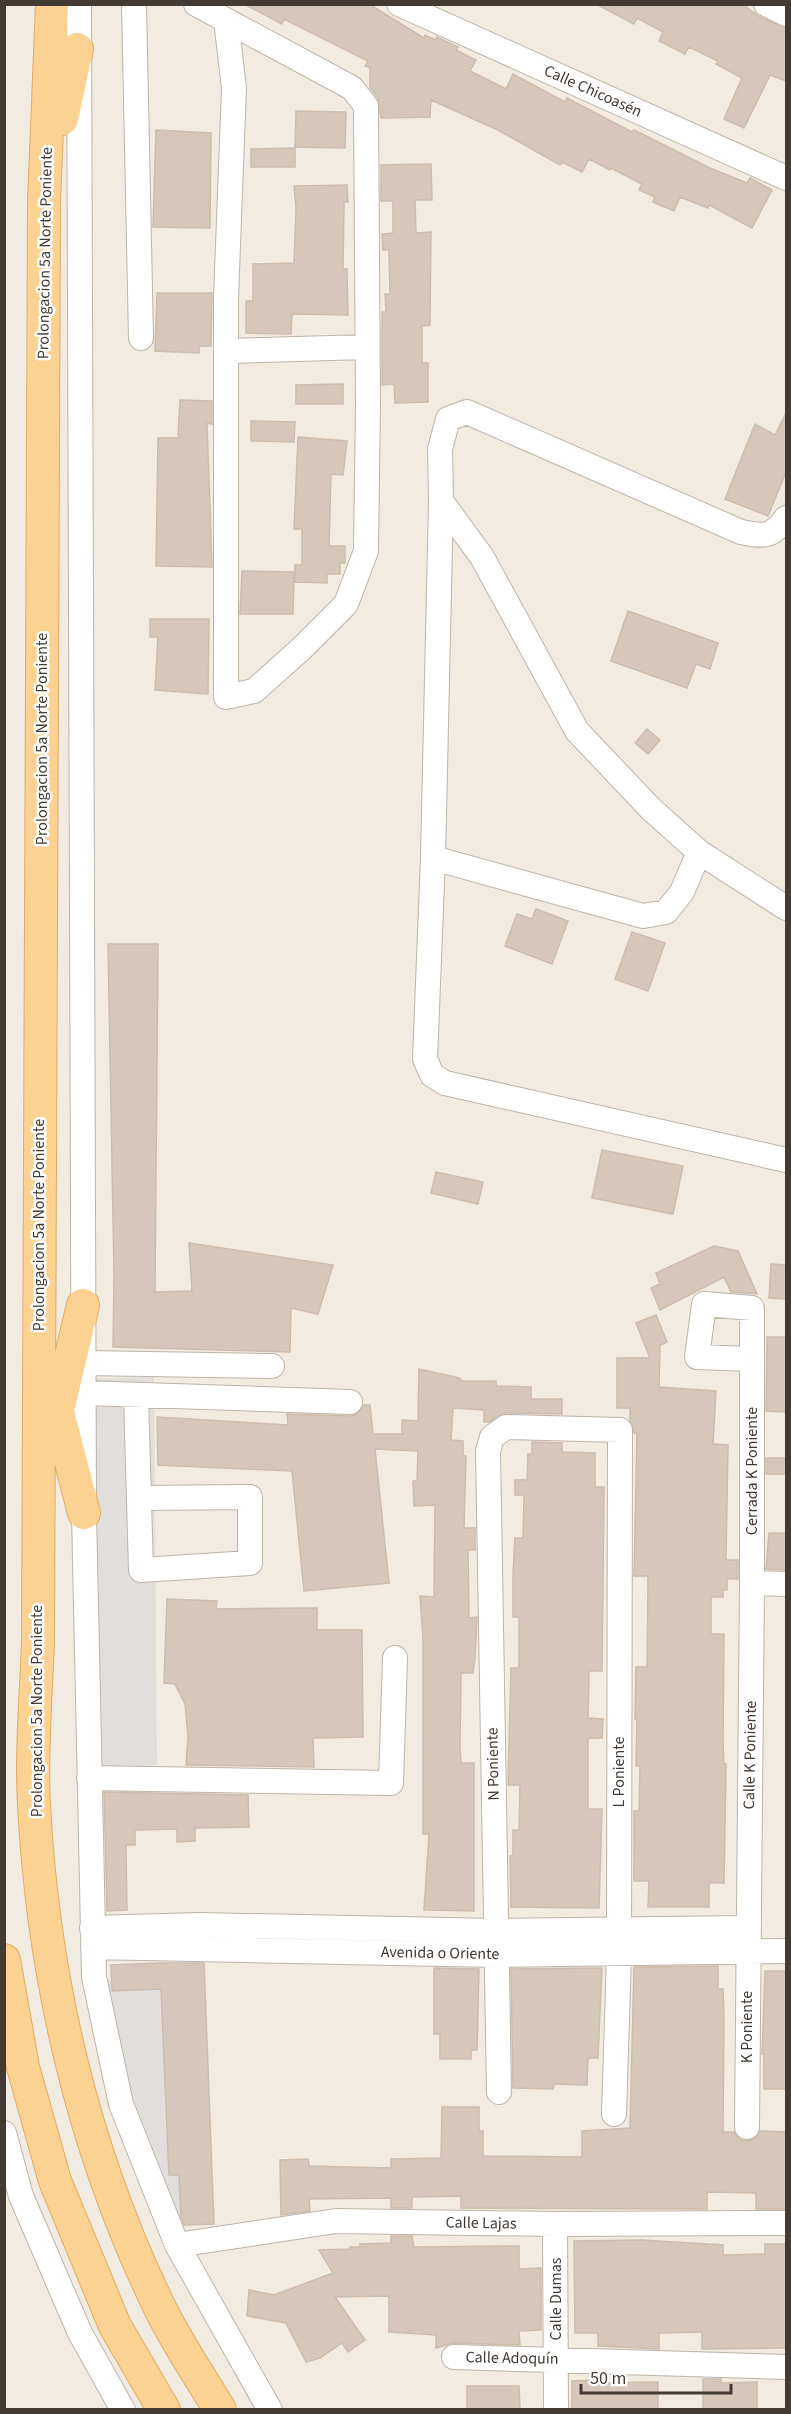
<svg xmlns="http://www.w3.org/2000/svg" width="791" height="2414" font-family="'Source Sans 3',sans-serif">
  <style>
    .parking { fill: #e1dedb }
    .building { fill: #d5c8bb; stroke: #ccbcac; stroke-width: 1.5 }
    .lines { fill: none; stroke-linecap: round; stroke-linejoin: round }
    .minor-casing { stroke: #beb4a8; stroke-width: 26 }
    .major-casing { stroke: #dfac62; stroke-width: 34 }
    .minor { stroke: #fff; stroke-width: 24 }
    .major { stroke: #fbd291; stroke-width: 32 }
    .labels { text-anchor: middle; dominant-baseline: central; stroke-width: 5; stroke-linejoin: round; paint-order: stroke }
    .street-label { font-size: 16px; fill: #423a33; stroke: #fff }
  </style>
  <rect width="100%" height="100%" fill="#f1ebe2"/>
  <path class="parking" d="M 154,1377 L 157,1765 L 99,1768 L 88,1379 Z
    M 195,1976 L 208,2222 L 176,2225 L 128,2111 L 103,1980 Z"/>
  <path class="building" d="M 244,4 L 369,4 L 424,38 L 425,35 L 435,40 L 437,37 L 458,47 L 456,50 L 476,60 L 470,71 L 506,89 L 513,74 L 565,102 L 567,98 L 632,132 L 634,130 L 710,168 L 747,183 L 750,178 L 772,190 L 752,228 L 709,205 L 708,208 L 680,197 L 674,211 L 653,202 L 655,197 L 639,190 L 642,184 L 611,168 L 610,170 L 589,159 L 582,172 L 562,162 L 560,165 L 498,130 L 431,100 L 430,117 L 381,118 L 378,98 L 370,87 L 370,68 L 365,66 L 368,61 L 284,19 L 282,24 Z
    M 596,4 L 742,4 L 760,17 L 786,28 L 786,81 L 770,75 L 744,128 L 724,119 L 742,78 L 716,64 L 718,61 L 689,47 L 685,54 L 659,41 L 663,32 L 637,18 L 634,24 Z
    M 296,111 L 346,112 L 345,148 L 295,147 Z
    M 156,130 L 211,133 L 210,228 L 153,227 Z
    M 295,148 L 295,167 L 251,167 L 251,149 Z
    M 431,164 L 432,200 L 415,200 L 416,233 L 431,232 L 430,325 L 422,326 L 422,363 L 428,363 L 428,402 L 395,403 L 394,384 L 382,385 L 382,312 L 386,312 L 385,294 L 390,294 L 389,250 L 383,250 L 382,234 L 393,233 L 393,201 L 381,201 L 381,165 Z
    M 347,185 L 348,202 L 344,202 L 343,269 L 347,269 L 348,315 L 292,314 L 291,334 L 246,333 L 246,301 L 253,301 L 253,264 L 294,263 L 296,208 L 294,186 Z
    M 157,293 L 212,293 L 211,346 L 199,346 L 199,353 L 155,351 Z
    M 343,384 L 343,404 L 296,404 L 296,385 Z
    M 180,400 L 212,401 L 212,424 L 207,423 L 212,567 L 156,566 L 158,438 L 178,438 Z
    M 786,413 L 786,472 L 768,516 L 725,499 L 755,424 L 775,435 Z
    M 251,421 L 295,422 L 294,442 L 251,441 Z
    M 298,437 L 347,441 L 343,475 L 331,474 L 329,546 L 345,546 L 345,563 L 340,563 L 340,574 L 327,574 L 327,583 L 295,582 L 295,565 L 302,565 L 302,529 L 294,529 Z
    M 242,571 L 294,572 L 293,614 L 240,614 Z
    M 628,611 L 718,643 L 710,669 L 696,664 L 687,688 L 611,661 Z
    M 150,619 L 209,619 L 208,694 L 155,690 L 158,637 L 150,637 Z
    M 647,729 L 660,740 L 648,754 L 635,743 Z
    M 536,909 L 568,921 L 552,964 L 505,946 L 517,914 L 532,919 Z
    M 632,932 L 665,943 L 648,991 L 615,979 Z
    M 108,944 L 158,944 L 155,1292 L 192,1291 L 189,1243 L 333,1265 L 318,1314 L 291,1308 L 290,1352 L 113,1347 L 114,1274 Z
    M 602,1150 L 683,1166 L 673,1214 L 592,1198 Z
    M 436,1172 L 483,1182 L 478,1204 L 431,1193 Z
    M 714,1246 L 738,1251 L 757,1294 L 731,1292 L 724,1277 L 660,1310 L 651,1288 L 660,1284 L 656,1273 Z
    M 771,1264 L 786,1265 L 786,1299 L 769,1298 Z
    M 656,1315 L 667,1342 L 660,1345 L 659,1387 L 716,1391 L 713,1444 L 728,1445 L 726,1560 L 738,1560 L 738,1579 L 727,1579 L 727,1590 L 723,1590 L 723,1597 L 711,1597 L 711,1634 L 724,1634 L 723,1743 L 724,1764 L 726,1764 L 724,1883 L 709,1883 L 709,1907 L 648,1907 L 649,1881 L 634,1881 L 634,1811 L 639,1811 L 640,1766 L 636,1766 L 637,1719 L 635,1719 L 636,1667 L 647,1667 L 648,1576 L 634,1576 L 637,1433 L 634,1433 L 630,1420 L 630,1408 L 617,1408 L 617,1358 L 650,1358 L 636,1323 Z
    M 767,1337 L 786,1337 L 786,1412 L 766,1411 Z
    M 419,1369 L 459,1378 L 462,1381 L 496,1381 L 496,1386 L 531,1387 L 531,1399 L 562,1399 L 562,1414 L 506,1413 L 489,1422 L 484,1422 L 484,1410 L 453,1408 L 451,1440 L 463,1441 L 463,1456 L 466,1456 L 464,1528 L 475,1528 L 475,1550 L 468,1550 L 469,1618 L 477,1617 L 475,1657 L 473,1673 L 461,1673 L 460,1748 L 461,1763 L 474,1763 L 474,1911 L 424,1910 L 429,1834 L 423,1834 L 423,1638 L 420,1596 L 434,1597 L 435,1505 L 414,1506 L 413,1481 L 417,1480 L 418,1451 L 375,1449 L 389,1583 L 304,1591 L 292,1471 L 158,1465 L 157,1417 L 288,1425 L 287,1414 L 350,1416 L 357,1414 L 364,1405 L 370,1405 L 373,1434 L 402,1434 L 402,1420 L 418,1421 Z
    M 532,1442 L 562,1443 L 562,1452 L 595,1453 L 595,1487 L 604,1487 L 602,1671 L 589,1671 L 588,1718 L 603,1719 L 602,1738 L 588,1738 L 588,1809 L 602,1809 L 599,1908 L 511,1907 L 510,1856 L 513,1856 L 513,1830 L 519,1830 L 520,1785 L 508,1785 L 511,1668 L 519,1668 L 519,1617 L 513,1617 L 513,1574 L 515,1538 L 523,1538 L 524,1495 L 515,1495 L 515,1480 L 527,1480 L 528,1454 L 532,1454 Z
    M 766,1458 L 786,1458 L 786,1474 L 766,1474 Z
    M 769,1533 L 786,1533 L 786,1570 L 766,1569 Z
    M 167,1599 L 217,1601 L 216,1609 L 317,1608 L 317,1630 L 362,1630 L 363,1737 L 313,1738 L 314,1767 L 186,1765 L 188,1736 L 185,1704 L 175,1684 L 164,1683 Z
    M 104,1792 L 248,1795 L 249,1827 L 195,1828 L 195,1841 L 177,1842 L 177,1829 L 135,1830 L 135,1845 L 126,1845 L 127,1910 L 107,1911 Z
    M 161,1963 L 204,1963 L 214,2224 L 184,2225 L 181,2217 L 179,2175 L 169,2175 L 161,1989 L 112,1991 L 111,1965 Z
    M 718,1966 L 718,1989 L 723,1989 L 724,2017 L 723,2132 L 734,2132 L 739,2139 L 747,2141 L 754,2139 L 760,2131 L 786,2132 L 786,2209 L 756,2209 L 756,2193 L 707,2192 L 707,2209 L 461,2208 L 461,2196 L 412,2197 L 412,2208 L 391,2208 L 391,2198 L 309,2199 L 310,2211 L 281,2215 L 280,2160 L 308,2159 L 309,2166 L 391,2168 L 391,2159 L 441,2158 L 442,2107 L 479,2107 L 479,2131 L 483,2131 L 483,2156 L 582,2157 L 582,2131 L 630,2128 L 634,1967 Z
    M 434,1968 L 479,1969 L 477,2050 L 471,2050 L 471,2059 L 440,2059 L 440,2034 L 434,2034 Z
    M 602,1968 L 598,2058 L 588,2058 L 587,2085 L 554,2084 L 553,2089 L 513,2088 L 511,1969 Z
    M 765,1971 L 786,1971 L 786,2089 L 764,2089 L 764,2054 L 762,2054 Z
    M 391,2236 L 412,2236 L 414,2247 L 519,2246 L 519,2269 L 541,2268 L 541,2330 L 519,2331 L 520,2345 L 454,2343 L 436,2348 L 436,2335 L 389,2332 L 389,2296 L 335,2297 L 365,2340 L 348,2352 L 342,2343 L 320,2358 L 306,2362 L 286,2323 L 247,2316 L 249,2290 L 274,2295 L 333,2273 L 319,2250 L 350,2249 L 350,2247 L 360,2247 L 360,2244 L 391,2243 Z
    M 642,2240 L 723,2245 L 723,2255 L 765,2254 L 765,2244 L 786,2244 L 786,2348 L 702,2349 L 702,2332 L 659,2333 L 659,2349 L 598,2346 L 598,2333 L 575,2333 L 574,2241 Z
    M 703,2379 L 721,2379 L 721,2383 L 757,2382 L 757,2409 L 703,2409 Z
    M 597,2380 L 597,2383 L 658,2382 L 658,2409 L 572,2409 L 572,2381 Z
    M 467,2386 L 519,2386 L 520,2409 L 467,2409 Z"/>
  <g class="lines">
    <defs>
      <path id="minor" d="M 79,4 L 84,1513 L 94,1977 L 121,2104 L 177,2245 L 270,2410
        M 134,4 L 141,338
        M 196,4 L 352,88 L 366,106 L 368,404 L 366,551 L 346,604 L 301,649 L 254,691 L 226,697 L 226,298 L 234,88 L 226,20
        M 399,4 L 786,178
        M 766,4 L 786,14
        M 226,351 L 366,347
        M 441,501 L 482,557 L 577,731 L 651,809 L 699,852 L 786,908
        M 786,518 C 772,537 764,537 741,532 L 467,412 L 448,419 L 440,449 L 441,501 L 433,858 L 425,1059 L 432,1075 L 445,1083 L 786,1160
        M 433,858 L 643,916 L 666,912 L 682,892 L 699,852
        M 84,1363 L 272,1366
        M 84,1393 L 350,1402
        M 136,1396 L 141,1570 L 250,1563 L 250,1497 L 139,1498
        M 752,1583 L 786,1584
        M 89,1778 L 391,1783 L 395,1658
        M 92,1928 L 199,1925 L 496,1931 L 747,1928
        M 93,1947 L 497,1955 L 786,1951
        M 499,2092 L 488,1451 L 492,1437 L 506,1427 L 620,1430 L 619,1954 L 614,2114
        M 747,2127 L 752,1583 L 752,1308 L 704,1304 L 697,1357 L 752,1359
        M 4,2133 L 21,2196 L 80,2333 L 123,2410
        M 555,2224 L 556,2410
        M 177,2245 L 336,2221 L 555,2224 L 786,2223
        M 454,2357 L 786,2367"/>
      <path id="major" d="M 52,4 L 44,202 L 38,1642 C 36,1696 31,1752 34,1805 C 43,1977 83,2149 158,2304 C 175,2340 199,2375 220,2410
        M 62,119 L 77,49
        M 58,1412 L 84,1513
        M 51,1439 L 83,1305
        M 4,1960 L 23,2067 L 55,2181 L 115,2326 L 164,2410"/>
    </defs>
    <use href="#minor" class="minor-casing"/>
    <use href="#major" class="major-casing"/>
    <use href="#minor" class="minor"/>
    <use href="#major" class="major"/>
  </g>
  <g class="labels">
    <g class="street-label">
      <text transform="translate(593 91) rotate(24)">Calle Chicoasén</text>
      <text transform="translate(45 253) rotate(-89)">Prolongacion 5a Norte Poniente</text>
      <text transform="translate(42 739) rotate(-90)">Prolongacion 5a Norte Poniente</text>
      <text transform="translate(39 1225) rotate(-90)">Prolongacion 5a Norte Poniente</text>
      <text transform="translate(752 1471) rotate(-90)">Cerrada K Poniente</text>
      <text transform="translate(37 1711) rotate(-90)">Prolongacion 5a Norte Poniente</text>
      <text transform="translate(750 1755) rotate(-89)">Calle K Poniente</text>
      <text transform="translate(493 1764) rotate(-91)">N Poniente</text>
      <text transform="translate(619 1772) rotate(-90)">L Poniente</text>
      <text transform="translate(440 1953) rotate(1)">Avenida o Oriente</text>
      <text transform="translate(747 2027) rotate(-90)">K Poniente</text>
      <text transform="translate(481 2223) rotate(1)">Calle Lajas</text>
      <text transform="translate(556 2299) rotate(-90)">Calle Dumas</text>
      <text transform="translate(512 2358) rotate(1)">Calle Adoquín</text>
    </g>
  </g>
  <rect width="791" height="2414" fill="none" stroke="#423a33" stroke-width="12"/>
  <path d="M581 2384v9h150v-9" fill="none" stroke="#423a33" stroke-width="3"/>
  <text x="590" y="2384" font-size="18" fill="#423a33" stroke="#ffffff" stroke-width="4.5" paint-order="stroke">50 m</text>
</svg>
